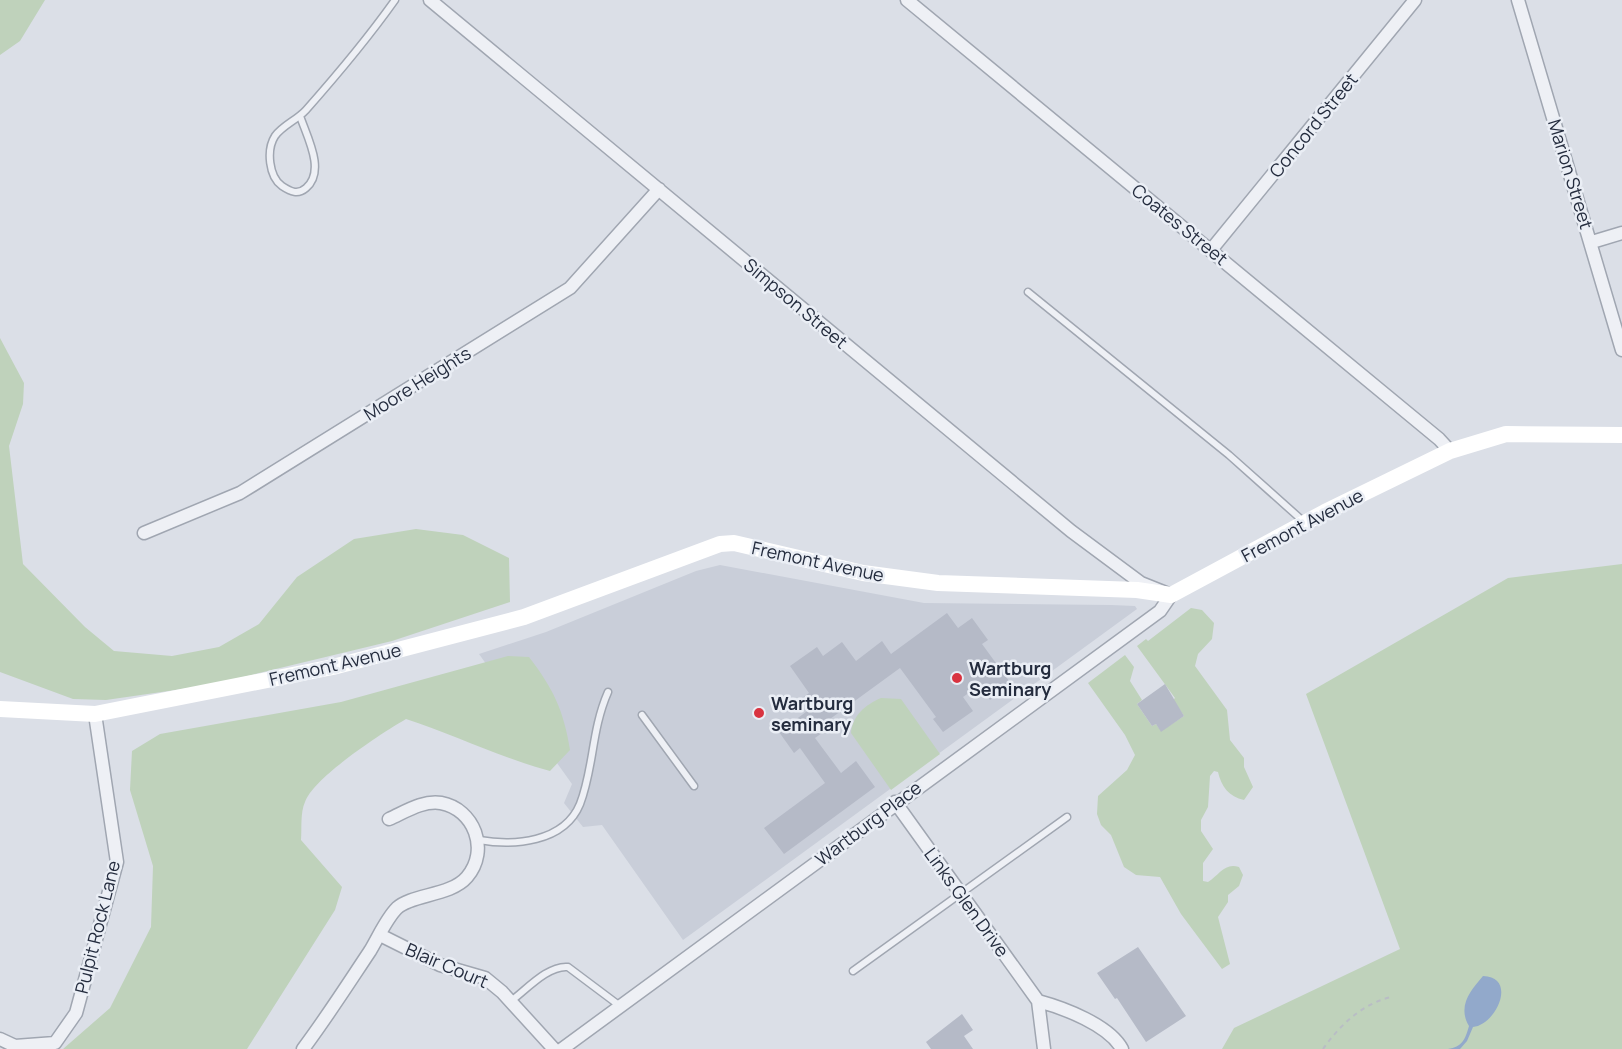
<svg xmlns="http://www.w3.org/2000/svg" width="1622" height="1049" font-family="Manrope,sans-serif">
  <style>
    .built { fill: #c9ced9 }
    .green { fill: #bfd2bb }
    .water { fill: #92a9cb }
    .building { fill: #b5bac7 }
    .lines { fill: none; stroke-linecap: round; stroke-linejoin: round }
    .lane-casing { stroke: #a0a6b1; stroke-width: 9 }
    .street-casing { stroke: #a0a6b1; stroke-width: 15 }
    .path { stroke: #b9bdc5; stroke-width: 2; stroke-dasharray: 4.5 4.5; stroke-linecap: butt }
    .lane { stroke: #eef0f5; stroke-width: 6 }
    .street { stroke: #eef0f5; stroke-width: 12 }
    .secondary { stroke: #fff; stroke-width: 16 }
    .poi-dot { fill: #d93340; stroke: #eaeef5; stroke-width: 2 }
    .labels { text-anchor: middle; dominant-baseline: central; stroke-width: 5; stroke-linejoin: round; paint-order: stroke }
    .street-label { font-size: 18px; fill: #242c3e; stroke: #eaeef5 }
    .poi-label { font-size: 18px; font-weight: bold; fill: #242c3e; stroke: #eaeef5; text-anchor: start }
  </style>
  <rect width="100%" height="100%" fill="#dbdfe7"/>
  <path class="built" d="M 720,565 L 924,603 L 1111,605 L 1135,606 L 1137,609 L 683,940 L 602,825 L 583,827 L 564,803 L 572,784 L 479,654 L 546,632 L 696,571 Z"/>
  <path class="green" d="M 0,0 L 45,0 L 20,41 L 0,55 Z
    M 0,338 L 24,383 L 23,404 L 9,446 L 23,564 L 85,627 L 114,651 L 172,656 L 219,647 L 259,624 L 297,577 L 354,539 L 416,529 L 463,535 L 509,558 L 510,602 L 392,641 L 210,685 L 106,700 L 73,699 L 0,672 Z
    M 1622,564 L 1622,1049 L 1222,1049 L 1234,1028 L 1400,949 L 1306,694 L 1508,578 Z
    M 1191,608 L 1202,610 L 1214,623 L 1212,639 L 1198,654 L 1195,666 L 1227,710 L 1230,740 L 1244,758 L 1244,767 L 1253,787 L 1244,800 C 1229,797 1221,786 1218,772 L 1214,771 L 1210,776 L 1208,807 L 1201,820 L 1201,831 L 1213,849 L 1203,863 L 1203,881 L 1208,882 C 1219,875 1225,862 1239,867 L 1243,875 L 1239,886 L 1228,895 L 1228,902 L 1218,917 L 1230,964 L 1222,969 L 1181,914 L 1160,877 L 1136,875 L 1124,867 L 1111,835 L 1101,825 L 1097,814 L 1098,796 L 1127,770 L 1135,755 L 1125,735 L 1088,683 L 1125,655 L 1134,667 L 1130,681 L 1142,700 L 1137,704 L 1152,726 L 1156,724 L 1161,731 L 1184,716 L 1173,700 L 1175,698 L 1137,646 L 1146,639 L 1148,641 Z
    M 508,656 L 529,657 C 553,688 564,711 570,750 L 550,771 C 501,758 455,735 406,719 C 382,733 314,777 305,802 C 300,813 302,829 301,840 L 342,887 L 335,910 L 247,1049 L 63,1049 L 110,1008 L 151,927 L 153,866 L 130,790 L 132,751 L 160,734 L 341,702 Z
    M 881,698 L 901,699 L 940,754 L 891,790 L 851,733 C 853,715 865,705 881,698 Z"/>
  <path class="water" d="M 1483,976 C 1518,977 1496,1025 1473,1027 L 1467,1041 L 1460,1049 L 1448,1049 C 1462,1047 1465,1040 1469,1026 C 1457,1006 1471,990 1483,976 Z"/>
  <path class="building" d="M 947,613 L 958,628 L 972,618 L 988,640 L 982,644 L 1012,685 L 990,700 L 980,685 L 963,697 L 973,711 L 943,732 L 933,719 L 936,717 L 900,668 L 830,719 L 833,725 L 815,738 L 841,773 L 856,761 L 875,787 L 784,854 L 764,828 L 825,783 L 800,748 L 794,753 L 779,732 L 810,709 L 802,698 L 809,693 L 790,666 L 817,647 L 823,656 L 842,642 L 856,661 L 882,641 L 891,654 Z
    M 1165,684 L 1184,716 L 1161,732 L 1156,724 L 1152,726 L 1137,704 Z
    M 1138,947 L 1186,1016 L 1146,1042 L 1117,998 L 1115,999 L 1097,973 Z
    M 962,1014 L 973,1030 L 964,1036 L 973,1049 L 931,1049 L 926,1042 Z"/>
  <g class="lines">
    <defs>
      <path id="lane" d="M 300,116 C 307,137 326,171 306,188 C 298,195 291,192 282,186 C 269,177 266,150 275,136 C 283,125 297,120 306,110 C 337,75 368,38 395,0
        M 1028,292 L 1229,455 L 1303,521
        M 642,715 L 694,786
        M 479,840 C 513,846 564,843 580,804 C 594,768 591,731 608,692
        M 853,971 L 1067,817
        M 511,1001 C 526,990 548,965 568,967 L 620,1006"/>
      <path id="street" d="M 430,0 L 1071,531 L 1141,583 L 1171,595 L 1160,611 L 562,1049
        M 907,0 L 1439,439 L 1450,451
        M 1518,0 L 1622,350
        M 1592,242 L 1622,233
        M 1211,250 L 1415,0
        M 144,533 L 240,493 L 570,288 L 659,189
        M 895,802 L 1038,1001 L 1044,1049
        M 380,935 L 440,965 L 485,978 L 502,992 L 554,1049
        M 1038,1001 C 1064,1008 1109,1025 1122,1049
        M 0,1039 L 15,1046 L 55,1043 L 76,1013 L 117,862 L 95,714
        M 303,1049 C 327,1017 348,984 370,951 C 378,938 386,919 397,908 C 412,894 451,896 467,877 C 490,850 474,809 441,803 C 423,800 405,812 389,819"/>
    </defs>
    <use href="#lane" class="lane-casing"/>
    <use href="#street" class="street-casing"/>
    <path class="path" d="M 1323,1049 C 1340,1025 1362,1004 1391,997"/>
    <use href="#lane" class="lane"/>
    <use href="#street" class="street"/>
    <path class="secondary" d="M 0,709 L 95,714 L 333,667 L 524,617 L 720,544 L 734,543 L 863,573 L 938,583 L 1137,590 L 1171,595 L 1325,512 L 1450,451 L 1506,434 L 1622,435"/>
  </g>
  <g class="poi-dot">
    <circle cx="957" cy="678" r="6"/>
    <circle cx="759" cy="713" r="6"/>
  </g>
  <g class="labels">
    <g class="street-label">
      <text transform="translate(1313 125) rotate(-51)">Concord Street</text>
      <text transform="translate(1571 174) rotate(73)">Marion Street</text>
      <text transform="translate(1180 224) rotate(39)">Coates Street</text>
      <text transform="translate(796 303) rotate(40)">Simpson Street</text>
      <text transform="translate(417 383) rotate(-32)">Moore Heights</text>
      <text transform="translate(1302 525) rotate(-28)">Fremont Avenue</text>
      <text transform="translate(818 561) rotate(12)">Fremont Avenue</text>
      <text transform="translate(335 664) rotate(-13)">Fremont Avenue</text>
      <text transform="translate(868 823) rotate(-37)">Wartburg Place</text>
      <text transform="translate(967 902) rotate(54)">Links Glen Drive</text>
      <text transform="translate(97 927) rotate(-76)">Pulpit Rock Lane</text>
      <text transform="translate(447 965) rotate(23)">Blair Court</text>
    </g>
    <g class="poi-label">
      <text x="969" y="668">Wartburg<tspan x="969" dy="21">Seminary</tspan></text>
      <text x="771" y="703">Wartburg<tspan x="771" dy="21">seminary</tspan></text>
    </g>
  </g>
</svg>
